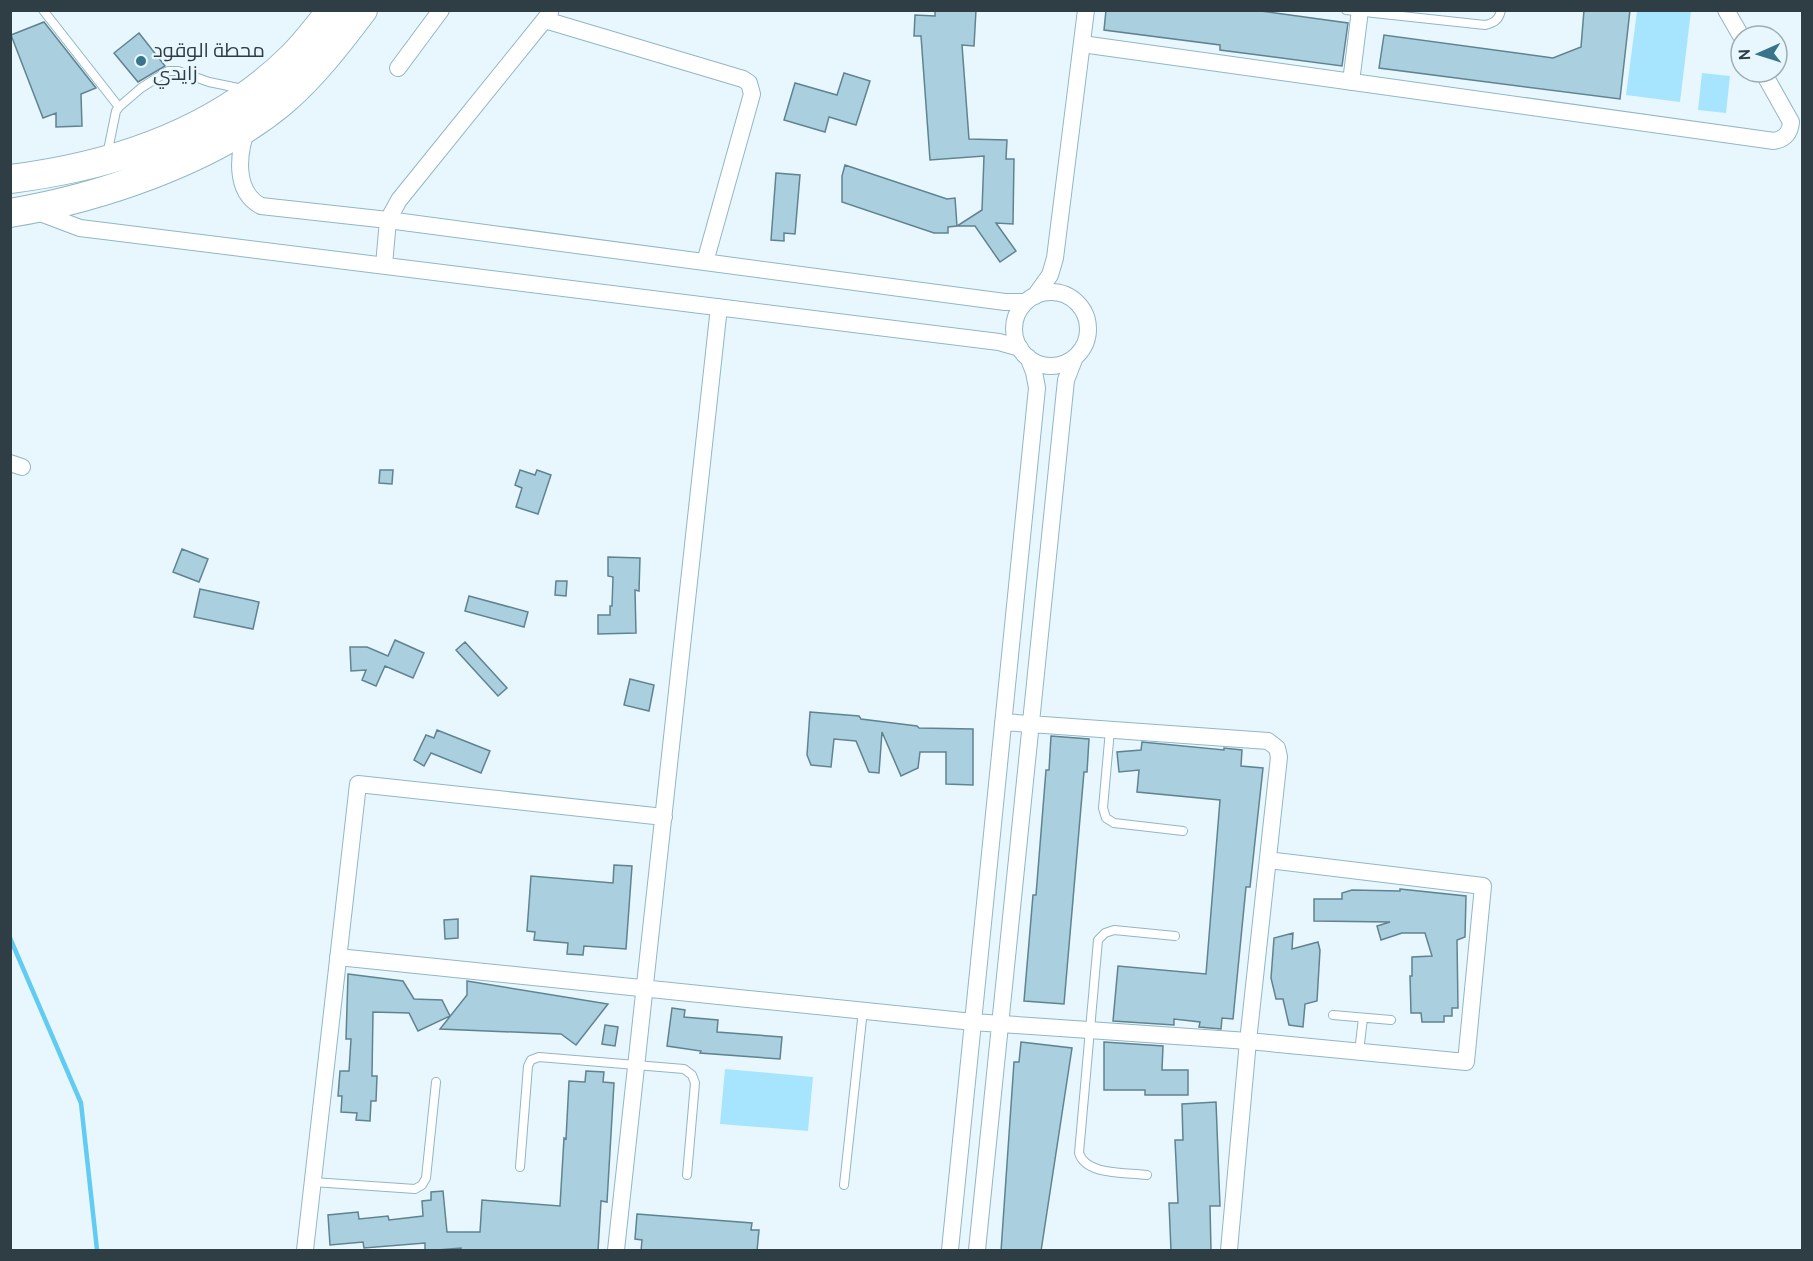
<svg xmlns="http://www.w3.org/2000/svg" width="1813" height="1261" font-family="Cabin,Cairo,sans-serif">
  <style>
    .green { fill: #a7e5fe }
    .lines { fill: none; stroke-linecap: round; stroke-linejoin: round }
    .stream { stroke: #61cbf1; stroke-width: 4.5 }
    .building { fill: #aacfde; stroke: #608391; stroke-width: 1.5 }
    .lane-casing { stroke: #92b6c5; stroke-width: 10 }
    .street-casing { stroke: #92b6c5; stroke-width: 18 }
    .highway-casing { stroke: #92b6c5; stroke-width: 30 }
    .lane { stroke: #fff; stroke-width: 8 }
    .street { stroke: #fff; stroke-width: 16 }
    .highway { stroke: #fff; stroke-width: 28 }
    .poi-dot { fill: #38758c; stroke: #e8f7fd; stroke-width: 2 }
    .labels { text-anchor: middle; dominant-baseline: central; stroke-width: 4.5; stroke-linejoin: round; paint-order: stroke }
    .poi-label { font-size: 20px; fill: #2f3e45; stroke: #e8f7fd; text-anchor: start }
  </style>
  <rect width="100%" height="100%" fill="#e8f7fd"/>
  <path class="green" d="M 1637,11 L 1691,11 L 1680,102 L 1626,95 Z
    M 1702,73 L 1730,76 L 1726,113 L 1698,110 Z
    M 725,1069 L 813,1077 L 808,1131 L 720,1124 Z"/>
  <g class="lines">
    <path class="stream" d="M 10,938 L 81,1103 L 97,1250"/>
  </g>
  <path class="building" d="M 935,10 L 976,10 L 974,46 L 962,45 L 969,139 L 1007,140 L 1006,159 L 1014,159 L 1013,224 L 996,223 L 1016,251 L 1000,262 L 975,226 L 957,226 L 982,210 L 984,156 L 930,160 L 921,36 L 914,36 L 915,15 L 935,16 Z
    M 1106,10 L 1253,10 L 1348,23 L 1342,66 L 1220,50 L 1220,45 L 1104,30 Z
    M 1584,10 L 1630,10 L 1620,99 L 1379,68 L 1384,35 L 1553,58 L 1581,47 Z
    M 44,22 L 96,88 L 81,94 L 82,126 L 56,127 L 56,113 L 43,118 L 11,35 Z
    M 139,33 L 165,66 L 138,82 L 114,53 Z
    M 844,73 L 870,81 L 856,125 L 829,117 L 825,132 L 784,120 L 795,83 L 837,95 Z
    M 845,165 L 947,199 L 955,198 L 957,226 L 948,227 L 948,233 L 934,233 L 842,202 L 842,176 Z
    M 776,173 L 800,175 L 795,234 L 784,233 L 784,241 L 771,240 Z
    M 380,470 L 393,470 L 392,484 L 379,483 Z
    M 520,470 L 535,475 L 537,470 L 551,475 L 538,514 L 516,507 L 522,488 L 515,485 Z
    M 182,549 L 208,559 L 199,582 L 173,572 Z
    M 608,557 L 640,558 L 639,591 L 635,590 L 636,633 L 598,634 L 598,615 L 610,615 L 610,606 L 612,606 L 613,577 L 608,576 Z
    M 556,581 L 567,581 L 566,596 L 555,595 Z
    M 200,589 L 259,602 L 253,629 L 194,617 Z
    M 469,596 L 528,612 L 524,627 L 465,611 Z
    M 395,640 L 424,653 L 413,678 L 385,666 L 376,686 L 362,680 L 366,670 L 351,671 L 350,647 L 367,647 L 388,656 Z
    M 465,642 L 507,688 L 498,696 L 456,650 Z
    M 630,679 L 654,685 L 649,711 L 624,705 Z
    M 810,712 L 859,716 L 861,719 L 917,726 L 919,728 L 973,729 L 973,785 L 946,784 L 946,752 L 920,752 L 918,768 L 901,776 L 882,732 L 879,773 L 869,772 L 856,741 L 834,739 L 831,767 L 811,765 L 807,755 Z
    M 437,730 L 490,751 L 481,773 L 431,753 L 424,766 L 414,760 L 426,735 L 434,738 Z
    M 1051,736 L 1089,739 L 1087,772 L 1084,772 L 1064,1004 L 1024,1001 L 1033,895 L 1036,895 L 1046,770 L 1049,770 Z
    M 1142,742 L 1224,750 L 1224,748 L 1242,750 L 1241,766 L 1263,768 L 1250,887 L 1246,887 L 1233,1019 L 1222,1018 L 1221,1029 L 1199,1027 L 1200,1022 L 1174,1019 L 1174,1025 L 1113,1021 L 1118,966 L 1206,974 L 1220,800 L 1137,792 L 1139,770 L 1119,772 L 1117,752 L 1141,750 Z
    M 614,865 L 632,866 L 626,949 L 584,946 L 583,955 L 567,954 L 568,943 L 534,940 L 535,932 L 527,931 L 531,876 L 613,883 Z
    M 1400,889 L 1466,896 L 1465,937 L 1457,940 L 1458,1008 L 1452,1008 L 1452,1016 L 1444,1016 L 1444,1022 L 1422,1022 L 1421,1013 L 1411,1013 L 1410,976 L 1412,976 L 1412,957 L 1432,956 L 1425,933 L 1402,933 L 1381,940 L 1377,926 L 1390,922 L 1314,921 L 1314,899 L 1342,899 L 1342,893 L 1352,890 L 1400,891 Z
    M 458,919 L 458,938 L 445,939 L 444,920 Z
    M 1293,933 L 1292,949 L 1318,942 L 1320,950 L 1317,1001 L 1305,1004 L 1303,1027 L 1289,1025 L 1283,999 L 1276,999 L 1271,978 L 1274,938 Z
    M 348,974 L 403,981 L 414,999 L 442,1000 L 450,1016 L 418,1031 L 409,1013 L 373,1012 L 372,1076 L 377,1076 L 376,1101 L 371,1101 L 370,1121 L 356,1120 L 357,1113 L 341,1112 L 342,1096 L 338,1096 L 340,1071 L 349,1071 L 351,1039 L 346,1039 Z
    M 467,981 L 608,1004 L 576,1045 L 561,1034 L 440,1029 L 467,995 Z
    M 672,1008 L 685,1010 L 684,1017 L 718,1020 L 717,1032 L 782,1037 L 780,1059 L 700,1053 L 701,1051 L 667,1046 Z
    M 605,1025 L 618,1027 L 615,1046 L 602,1044 Z
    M 1021,1042 L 1072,1048 L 1041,1251 L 1001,1251 L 1014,1062 L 1019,1062 Z
    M 1104,1042 L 1163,1046 L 1162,1070 L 1188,1070 L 1188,1095 L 1145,1095 L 1145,1090 L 1104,1090 Z
    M 586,1071 L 604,1072 L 603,1082 L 614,1083 L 607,1202 L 601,1201 L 598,1251 L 461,1251 L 461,1248 L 425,1251 L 425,1243 L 364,1248 L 363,1242 L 330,1245 L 328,1215 L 358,1212 L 359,1219 L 388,1216 L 389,1220 L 423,1216 L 422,1201 L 431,1200 L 431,1192 L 443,1191 L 447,1232 L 480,1232 L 482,1200 L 560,1206 L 564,1138 L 566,1139 L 569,1081 L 585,1082 Z
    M 1216,1102 L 1220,1206 L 1210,1206 L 1211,1251 L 1171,1251 L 1169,1203 L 1178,1203 L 1175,1140 L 1183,1140 L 1182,1104 Z
    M 637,1214 L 752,1223 L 751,1230 L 759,1230 L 757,1251 L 641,1251 L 642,1240 L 635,1239 Z"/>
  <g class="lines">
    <defs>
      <path id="lane" d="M 43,10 L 119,107
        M 1346,10 L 1485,25 C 1494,23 1499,20 1501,10
        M 107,155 L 116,111 L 119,107 L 141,88 L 168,71 L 178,71 L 209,82 L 243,89
        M 1110,730 L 1103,808 L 1106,818 L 1114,823 L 1183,831
        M 1333,1015 L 1391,1020
        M 1359,1052 L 1363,1018
        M 520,1167 L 528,1066 L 531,1060 L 539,1057 L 684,1069 L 692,1075 L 695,1083 L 687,1175
        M 1147,1175 C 1127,1172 1086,1176 1079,1153 L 1098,940 L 1105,933 L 1114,930 L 1175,936
        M 313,1182 L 415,1189 L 422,1185 L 426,1178 L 436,1082
        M 844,1185 L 863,1010"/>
      <path id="street" d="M 1726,10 L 1741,36
        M 545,20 L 743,79 L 749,83 L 752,94 L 705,262
        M 1082,44 L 1774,141 C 1785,139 1790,133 1791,122 L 1763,72
        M 398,68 L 441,10
        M 1351,82 L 1360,10
        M 248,126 C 238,152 233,191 261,206 L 388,220 L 1005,302 L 1025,302
        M 35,211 L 80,228 L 999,342 L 1020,348
        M 384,265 L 388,220 L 399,200 L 550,13
        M1014 329a37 37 0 1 1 74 0a37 37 0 1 1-74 0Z
        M 1035,296 L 1050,275 L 1055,258 L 1086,10
        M 10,463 L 22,467
        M 1003,722 L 1268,741 L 1277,748 L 1279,757 L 1248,1041 L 1229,1250
        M 338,957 L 973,1022 L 1248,1041 L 1466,1062 L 1483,886 L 1268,860
        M 305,1250 L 358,784 L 664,817
        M 616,1250 L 719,307
        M 950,1250 L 1037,388 L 1034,372 L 1028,357
        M 977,1250 L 1066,380 L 1075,357"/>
      <path id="highway" d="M 10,179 C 114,166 218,131 293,56 C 307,42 319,25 332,10
        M 10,213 C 99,198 211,161 281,103 C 312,77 338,43 363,10"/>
    </defs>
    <use href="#lane" class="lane-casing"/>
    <use href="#street" class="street-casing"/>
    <use href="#highway" class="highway-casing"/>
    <use href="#lane" class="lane"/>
    <use href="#street" class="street"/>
    <use href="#highway" class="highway"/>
  </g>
  <circle class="poi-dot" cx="141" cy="61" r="6"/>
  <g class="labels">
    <g class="poi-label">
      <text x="153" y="50">محطة الوقود<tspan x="153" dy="23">زايدي</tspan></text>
    </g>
  </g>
  <rect width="1813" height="1261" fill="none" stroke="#2f3e45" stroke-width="24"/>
  <g transform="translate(1759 54) rotate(267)"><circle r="28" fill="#e8f7fd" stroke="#9eadb3" stroke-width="1.5"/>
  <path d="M0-4.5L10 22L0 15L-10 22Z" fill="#38758c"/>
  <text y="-9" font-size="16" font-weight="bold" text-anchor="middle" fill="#2f3e45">N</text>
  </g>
</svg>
